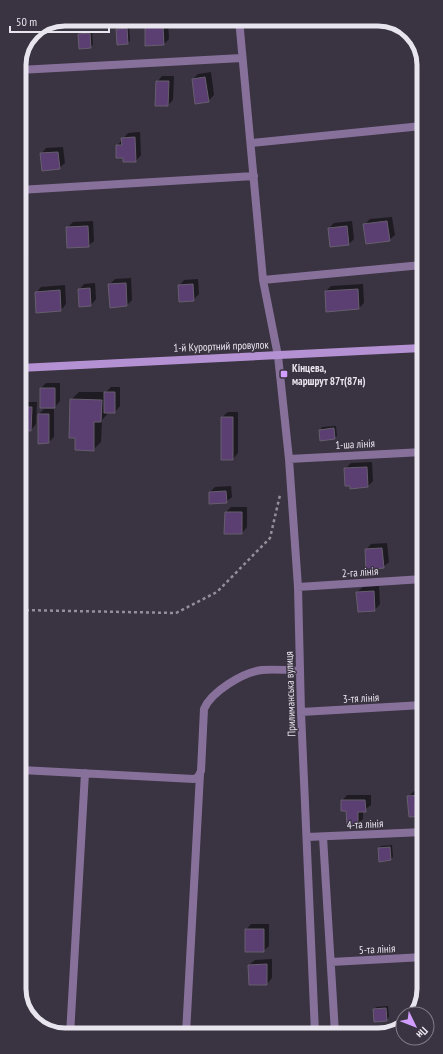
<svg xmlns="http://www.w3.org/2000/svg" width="443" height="1054" font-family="'PT Sans Narrow',sans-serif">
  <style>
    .shadow { fill: #0007 }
    .building { fill: #5b3f73; stroke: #665e6d }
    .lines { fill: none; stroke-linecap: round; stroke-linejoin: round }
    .path { stroke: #948f9a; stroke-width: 2.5; stroke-dasharray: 3 3; stroke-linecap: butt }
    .street { stroke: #87719b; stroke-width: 8 }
    .secondary { stroke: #b491d3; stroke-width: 8 }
    .poi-dot { fill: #d19dfe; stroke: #3a3341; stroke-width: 1.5 }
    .labels { text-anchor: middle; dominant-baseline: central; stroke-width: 3; stroke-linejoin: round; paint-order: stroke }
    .street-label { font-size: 11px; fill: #e9e5ee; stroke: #3a3341 }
    .poi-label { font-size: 11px; font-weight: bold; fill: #e9e5ee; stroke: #3a3341; text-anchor: start }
    .rim { fill: none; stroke: #e9e5ee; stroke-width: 5 }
  </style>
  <rect width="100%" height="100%" fill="#3a3341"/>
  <path class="shadow" d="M 151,22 L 168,22 L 169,39 L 164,44 L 146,27 Z
    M 129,26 L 130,41 L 128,43 L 117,29 L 119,27 Z
    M 92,31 L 93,45 L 91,47 L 79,34 L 82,32 Z
    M 211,72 L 214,95 L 208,101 L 193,79 L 198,74 Z
    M 162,76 L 174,76 L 173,100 L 168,105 L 157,82 Z
    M 140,132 L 141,155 L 136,161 L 124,161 L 124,157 L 117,146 L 128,133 Z
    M 63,147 L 65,163 L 59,168 L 41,154 L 46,148 Z
    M 392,217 L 395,235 L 389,240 L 364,225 L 370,219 Z
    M 93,221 L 94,241 L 88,246 L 67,228 L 73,222 Z
    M 352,221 L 354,239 L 349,244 L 329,228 L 334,223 Z
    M 19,229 L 25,229 L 26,246 L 20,252 Z
    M 131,278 L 132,300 L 127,305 L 111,306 L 109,285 L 115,279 Z
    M 198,279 L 199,294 L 193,300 L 179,286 L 184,280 Z
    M 95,283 L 96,299 L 91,305 L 79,290 L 84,284 Z
    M 363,284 L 364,303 L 359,308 L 326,291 L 331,286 Z
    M 65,285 L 66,304 L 61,310 L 36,293 L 41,287 Z
    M 20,296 L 23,296 L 25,309 L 20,314 Z
    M 46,383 L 60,383 L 60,401 L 55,407 L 41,388 Z
    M 111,387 L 120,387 L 120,406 L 115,412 L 109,412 L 102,420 L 101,442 L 93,450 L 76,437 L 71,400 L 79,392 L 106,392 Z
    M 25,402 L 37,402 L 36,424 L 31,430 L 20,429 L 20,407 Z
    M 44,409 L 54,409 L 54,437 L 49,442 L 39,414 Z
    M 228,412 L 238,412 L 238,453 L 233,459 L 222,417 Z
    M 336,426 L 337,436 L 334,438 L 320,430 L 322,427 Z
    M 372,462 L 373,481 L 368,486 L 351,484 L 345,469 L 351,463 Z
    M 231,486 L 232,497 L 226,502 L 210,492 L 215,487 Z
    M 231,507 L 247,507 L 247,527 L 242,533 L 226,512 Z
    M 387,543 L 389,562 L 383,567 L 366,550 L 371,544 Z
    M 379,586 L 380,604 L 375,610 L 357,592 L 363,587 Z
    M 414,791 L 423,791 L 424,815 L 408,797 Z
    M 347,795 L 371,795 L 371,805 L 363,811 L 363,819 L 358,824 L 342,801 Z
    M 392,845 L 393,857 L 391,859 L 379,848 L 381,846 Z
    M 251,924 L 269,924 L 269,946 L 263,951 L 246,930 Z
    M 272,959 L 272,978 L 267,984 L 249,965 L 255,960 Z
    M 419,999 L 421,999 L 417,1009 L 417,1002 Z
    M 388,1006 L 389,1017 L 386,1020 L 374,1010 L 376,1007 Z"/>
  <path class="building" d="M 145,27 L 163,27 L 164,45 L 145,46 Z
    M 127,28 L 128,44 L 117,45 L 116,29 Z
    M 90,33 L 91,48 L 79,49 L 78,34 Z
    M 205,77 L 209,102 L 195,104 L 192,79 Z
    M 156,81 L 169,81 L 168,106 L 155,106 Z
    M 135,137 L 136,162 L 123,162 L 123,158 L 116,158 L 116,145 L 122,145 L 121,138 Z
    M 58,152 L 60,169 L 42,171 L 40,153 Z
    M 387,221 L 390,241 L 366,244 L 363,224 Z
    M 88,226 L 89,247 L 67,248 L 66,227 Z
    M 347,226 L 349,245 L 330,247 L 328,228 Z
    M 126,283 L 127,306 L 110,308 L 108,284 Z
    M 193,284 L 194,301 L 179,302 L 178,285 Z
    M 90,288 L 91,306 L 79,307 L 78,289 Z
    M 358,289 L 359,309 L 326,312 L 325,291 Z
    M 60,290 L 61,311 L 36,313 L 35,292 Z
    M 40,388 L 55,388 L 55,408 L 40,408 Z
    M 104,392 L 115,392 L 115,413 L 104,413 Z
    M 70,399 L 102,400 L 101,422 L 94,422 L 94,451 L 75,450 L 75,438 L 69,438 Z
    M 20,407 L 32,407 L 31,431 L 20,430 Z
    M 419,412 L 423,412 L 423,432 L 420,432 Z
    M 38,414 L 49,414 L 49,443 L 38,444 Z
    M 221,417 L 233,417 L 233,460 L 221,460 Z
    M 334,428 L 335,439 L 320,441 L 319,430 Z
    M 367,467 L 368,487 L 350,489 L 350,486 L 345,486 L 344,468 Z
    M 226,491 L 227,503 L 209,504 L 209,492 Z
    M 225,512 L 242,512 L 242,534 L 224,534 Z
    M 382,548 L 384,568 L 366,570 L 365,549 Z
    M 374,591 L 375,611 L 358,612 L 356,592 Z
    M 424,795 L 424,816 L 409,817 L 407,796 Z
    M 341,800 L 365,800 L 366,812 L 358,812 L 358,825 L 347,826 L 346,811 L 341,811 Z
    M 390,847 L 391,860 L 379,862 L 378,848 Z
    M 245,929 L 264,929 L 264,952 L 245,952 Z
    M 267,964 L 267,985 L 249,985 L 248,965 Z
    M 386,1008 L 387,1021 L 374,1022 L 373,1009 Z"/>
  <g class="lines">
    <path class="path" d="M 20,610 L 176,613 L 217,592 L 270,538 L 280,495"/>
    <path class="street" d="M 239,19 L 263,280 L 278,356 L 289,459 L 298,587 L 301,712 L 315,1033
      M 19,70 L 242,58
      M 251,143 L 422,126
      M 19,190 L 254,176
      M 263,280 L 422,265
      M 289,459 L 423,452
      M 298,587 L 423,579
      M 301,712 L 423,705
      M 21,770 L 194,779 L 198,777 L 201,771 L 204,709 C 211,692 243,672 262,670 C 274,669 288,670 300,671
      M 307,837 L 424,832
      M 323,837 L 335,1033
      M 331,962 L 424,957
      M 186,1034 L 200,774
      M 70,1035 L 85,773"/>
    <path class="secondary" d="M 20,368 L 422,348"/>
  </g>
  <rect class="poi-dot" x="280" y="370" width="8" height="8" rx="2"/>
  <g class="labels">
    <g class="street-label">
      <text transform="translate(221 346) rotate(-2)">1-й Курортний провулок</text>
      <text transform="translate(355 444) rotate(-3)">1-ша лінія</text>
      <text transform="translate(360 572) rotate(-4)">2-га лінія</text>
      <text transform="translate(290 694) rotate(-92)">Прилиманська вулиця</text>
      <text transform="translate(361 698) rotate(-3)">3-тя лінія</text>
      <text transform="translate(365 824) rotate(-3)">4-та лінія</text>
      <text transform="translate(377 949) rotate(-3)">5-та лінія</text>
    </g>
    <g class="poi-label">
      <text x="292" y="368">Кінцева,<tspan x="292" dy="13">маршрут 87т(87н)</tspan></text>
    </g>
  </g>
  <path d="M0 0H443V1054H0ZM65 26H378A39 39 0 0 1 417 65V989A39 39 0 0 1 378 1028H65A39 39 0 0 1 26 989V65A39 39 0 0 1 65 26Z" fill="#3a3341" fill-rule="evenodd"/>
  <path class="rim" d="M65 26H378A39 39 0 0 1 417 65V989A39 39 0 0 1 378 1028H65A39 39 0 0 1 26 989V65A39 39 0 0 1 65 26Z"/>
  <g transform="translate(415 1026) rotate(133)"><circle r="19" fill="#3a3341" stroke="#807a86"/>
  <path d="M0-3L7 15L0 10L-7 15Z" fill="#d19dfe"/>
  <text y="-6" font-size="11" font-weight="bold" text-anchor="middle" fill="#e9e5ee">Пн</text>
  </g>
  <path d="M10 26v6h99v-6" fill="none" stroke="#e9e5ee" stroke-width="2"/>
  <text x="16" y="26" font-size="12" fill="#e9e5ee" stroke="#3a3341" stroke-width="3" paint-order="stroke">50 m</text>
</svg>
